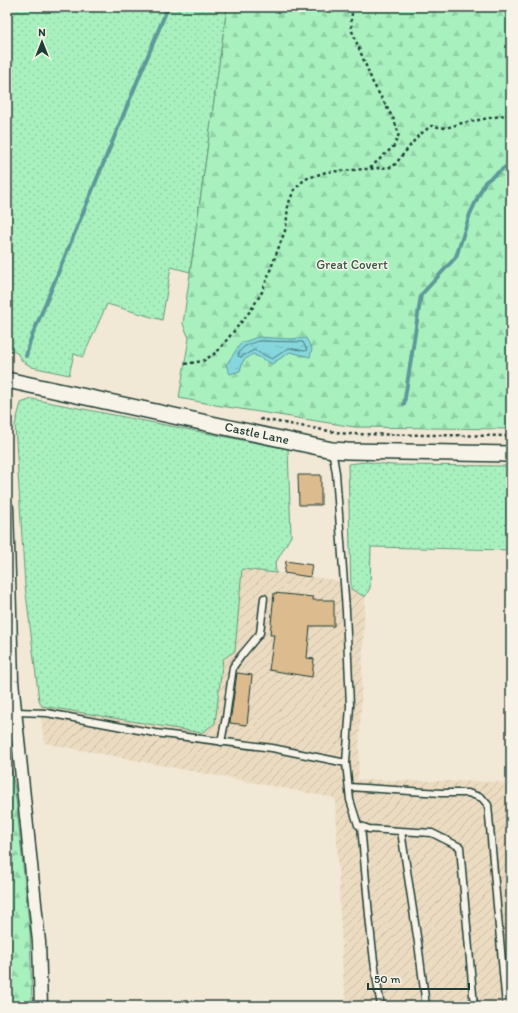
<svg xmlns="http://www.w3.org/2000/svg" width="518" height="1013" font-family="Itim,sans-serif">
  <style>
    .industrial { fill: url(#industrial-furrows) }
    .grass { fill: url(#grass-dots); stroke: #64977a }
    .forest { fill: url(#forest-firs); stroke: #64977a }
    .water { fill: url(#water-ripples); stroke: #5d9999 }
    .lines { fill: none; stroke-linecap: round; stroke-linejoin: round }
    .shore { stroke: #487b78; stroke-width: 1 }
    .stream { stroke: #5d9999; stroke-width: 4 }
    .building { fill: #dcbc8f; stroke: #1f3d34 }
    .service-casing { stroke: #1f3d34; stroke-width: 9 }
    .minor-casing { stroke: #1f3d34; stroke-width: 15 }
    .tertiary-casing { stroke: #1f3d34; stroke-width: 18 }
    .path { stroke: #1f3d34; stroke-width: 2.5; stroke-dasharray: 3 3; stroke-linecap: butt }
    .service { stroke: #f7f3e8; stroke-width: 6 }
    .minor { stroke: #f7f3e8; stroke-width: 12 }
    .tertiary { stroke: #f7f3e8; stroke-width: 15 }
    .labels { text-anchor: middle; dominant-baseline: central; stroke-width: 3; stroke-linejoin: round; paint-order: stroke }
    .park-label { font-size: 13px; fill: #345849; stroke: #f7f3e8 }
    .street-label { font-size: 13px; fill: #1f3d34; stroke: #f7f3e8 }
  </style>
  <defs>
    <pattern id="industrial-furrows" width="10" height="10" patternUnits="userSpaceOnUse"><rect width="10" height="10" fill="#ebdbc1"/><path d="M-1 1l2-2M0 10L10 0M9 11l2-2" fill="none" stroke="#c9bda6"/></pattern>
    <pattern id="grass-dots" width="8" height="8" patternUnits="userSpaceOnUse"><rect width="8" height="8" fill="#a8f1bf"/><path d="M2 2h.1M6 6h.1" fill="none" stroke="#90d0a5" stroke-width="1.8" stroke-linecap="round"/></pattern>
    <pattern id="forest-firs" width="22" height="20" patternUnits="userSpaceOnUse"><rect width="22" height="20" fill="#a8f1bf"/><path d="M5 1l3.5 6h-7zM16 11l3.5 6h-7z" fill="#90d0a5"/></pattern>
    <pattern id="water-ripples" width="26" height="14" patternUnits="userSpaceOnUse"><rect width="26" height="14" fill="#86d7dd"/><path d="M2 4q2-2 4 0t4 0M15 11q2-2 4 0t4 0" fill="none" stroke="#73b9be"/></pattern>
  </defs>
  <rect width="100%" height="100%" fill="#f2e8d6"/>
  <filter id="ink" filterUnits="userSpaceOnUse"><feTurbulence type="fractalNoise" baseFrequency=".025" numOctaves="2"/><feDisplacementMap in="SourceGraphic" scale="8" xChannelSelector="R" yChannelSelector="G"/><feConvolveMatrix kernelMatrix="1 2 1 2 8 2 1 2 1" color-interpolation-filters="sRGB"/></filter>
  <g filter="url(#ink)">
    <path class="industrial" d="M 242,568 L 335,580 L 365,597 L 358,780 L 501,782 L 509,789 L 506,823 L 511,877 L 511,1006 L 347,1006 L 343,976 L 335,798 L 44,743 L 39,700 L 42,706 L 215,723 L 223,659 Z"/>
    <path class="grass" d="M 7,7 L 227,7 L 190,272 L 171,267 L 162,320 L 107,304 L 83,357 L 74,354 L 69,375 L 32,367 L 22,361 L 17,353 L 7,349 Z
      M 32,399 L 288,449 L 291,536 L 275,564 L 276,573 L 242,569 L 235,651 L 223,659 L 215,723 L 202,733 L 42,706 L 39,700 L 25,585 L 15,425 L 21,403 Z
      M 366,462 L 392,465 L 511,466 L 511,550 L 371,547 L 370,588 L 365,597 L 351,589 L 348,464 Z"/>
    <path class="forest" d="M 227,7 L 511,7 L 511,429 L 355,427 L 221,406 L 179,398 L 189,338 L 183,324 Z
      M 7,762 L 10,763 L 15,790 L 30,933 L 32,1006 L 7,1006 Z"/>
    <path class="water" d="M 258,337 L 289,339 L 306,338 L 312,349 L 310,357 L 290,352 L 272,364 L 253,354 L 243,361 L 240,371 L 230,374 L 226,365 L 241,343 Z"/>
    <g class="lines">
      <path class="shore" d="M 259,341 L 303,342 L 307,350 L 305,351 L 289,348 L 272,359 L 254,350 L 241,357 L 238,356 C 240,346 250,344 259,341 Z"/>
      <path class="stream" d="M 26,356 L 30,341 L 168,7
        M 404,404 L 421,295 L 456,257 L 470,214 L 485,182 L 511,163"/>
    </g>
    <path class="building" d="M 298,475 L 321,475 L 321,505 L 299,505 Z
      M 286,561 L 312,565 L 310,577 L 284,573 Z
      M 274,593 L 313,597 L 313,600 L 334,600 L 334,626 L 310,626 L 307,658 L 314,659 L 312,677 L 269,670 L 274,635 L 270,635 Z
      M 237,673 L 252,675 L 247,725 L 230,723 Z"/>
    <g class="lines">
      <defs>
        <path id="service" d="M 332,450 L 336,473 L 346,611 L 350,706 L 346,763
          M 16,712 L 47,713 L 155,733 L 272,748 L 346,763 L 350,800 L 358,825 L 369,829 L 432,833 L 460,847 L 474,1006
          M 221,742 L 226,717 L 233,667 L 241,656 L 260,633 L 264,598
          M 349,787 L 441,793 L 468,793 L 482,798 L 488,805 L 506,1006
          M 361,826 C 367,886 370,947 381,1006
          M 401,831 L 418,943 L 426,1006"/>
        <path id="minor" d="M 7,508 L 12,681 L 39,942 L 41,1006"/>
        <path id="tertiary" d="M 7,380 L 332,450 L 348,451 L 511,454"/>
      </defs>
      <use href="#service" class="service-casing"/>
      <use href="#minor" class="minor-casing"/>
      <use href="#tertiary" class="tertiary-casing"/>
      <path class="path" d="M 353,7 L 351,20 L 352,31 L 373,83 L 394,120 L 399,134 L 394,146 L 370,168
        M 185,364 L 203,361 L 217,352 L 251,310 L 262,292 L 286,228 L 288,205 L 294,190 L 305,179 L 326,172 L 393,167 L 418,136 L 431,126 L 446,128 L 462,123 L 511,114
        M 260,419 L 347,434 L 511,436"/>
      <use href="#service" class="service"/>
      <use href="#minor" class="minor"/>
      <use href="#tertiary" class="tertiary"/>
    </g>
  </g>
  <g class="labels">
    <g class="park-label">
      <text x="352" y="264">Great Covert</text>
    </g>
    <g class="street-label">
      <text transform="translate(257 433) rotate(12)">Castle Lane</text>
    </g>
  </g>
  <rect width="518" height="1013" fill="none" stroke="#f7f3e8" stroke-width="24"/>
  <rect x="12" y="12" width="494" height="989" fill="none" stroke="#1f3d34" stroke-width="1.5" filter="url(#ink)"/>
  <g transform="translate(42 42)" stroke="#f7f3e8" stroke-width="3" paint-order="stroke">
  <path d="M0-3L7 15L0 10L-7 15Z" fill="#1f3d34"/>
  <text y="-6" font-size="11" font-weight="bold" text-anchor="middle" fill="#1f3d34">N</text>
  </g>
  <path d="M368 983v6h101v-6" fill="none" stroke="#1f3d34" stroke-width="2"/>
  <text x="374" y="983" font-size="12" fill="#1f3d34" stroke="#f7f3e8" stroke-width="3" paint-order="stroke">50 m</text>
</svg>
